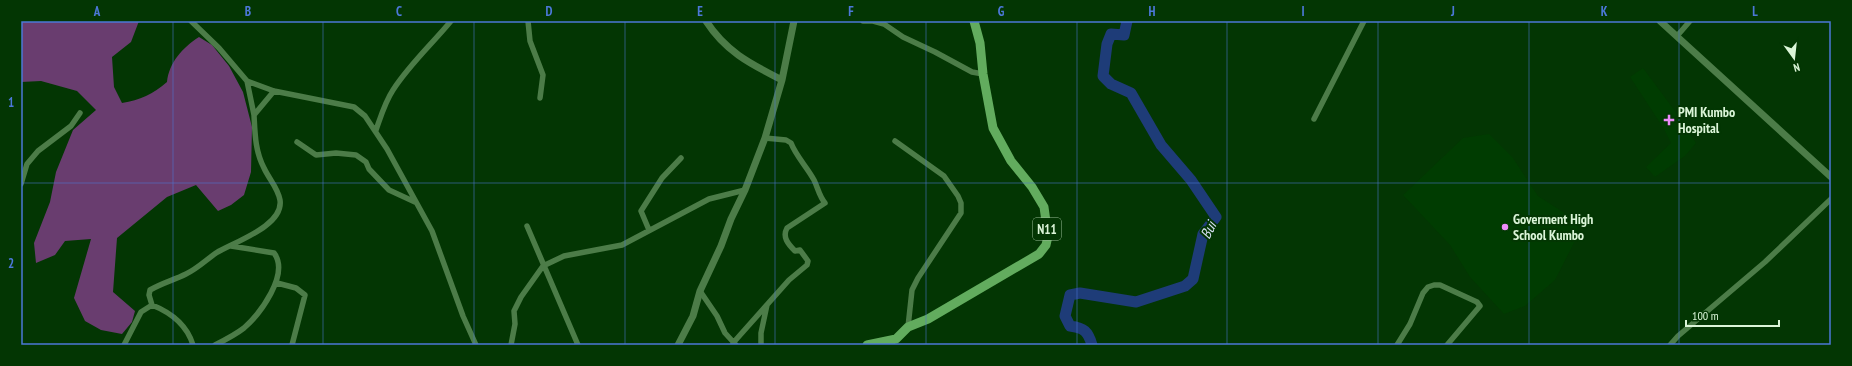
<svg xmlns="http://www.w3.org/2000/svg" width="1852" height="366" font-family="'PT Sans Narrow',sans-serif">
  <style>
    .built { fill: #003c01 }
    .green { fill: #693d6f }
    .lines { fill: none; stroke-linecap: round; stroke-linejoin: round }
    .river { stroke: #1e3c78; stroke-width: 11 }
    .minor { stroke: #4c7c48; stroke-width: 5.5 }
    .tertiary { stroke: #4c7c48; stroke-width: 7 }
    .trunk { stroke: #62ac5e; stroke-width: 9 }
    .grid { fill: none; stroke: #4c78d8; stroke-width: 1; stroke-opacity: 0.55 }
    .poi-dot { fill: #ed8cfa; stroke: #033603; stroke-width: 1.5 }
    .labels { text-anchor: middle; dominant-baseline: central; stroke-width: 4; stroke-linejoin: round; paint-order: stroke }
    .shield { fill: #033603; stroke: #9abc98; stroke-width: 1 }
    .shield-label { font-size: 13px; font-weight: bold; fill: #dbf5d8 }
    .poi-label { font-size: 14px; font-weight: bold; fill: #dbf5d8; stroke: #033603; text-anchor: start }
    .water-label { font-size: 15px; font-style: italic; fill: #d4def0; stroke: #033603 }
    .neatline { fill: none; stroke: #4c78d8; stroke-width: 1.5 }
    .grid-label { font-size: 13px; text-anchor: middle; font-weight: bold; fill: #4c78d8 }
  </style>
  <rect width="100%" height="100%" fill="#033603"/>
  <path class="built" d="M 1643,68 L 1675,111 L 1696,143 L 1685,156 L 1655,177 L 1646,167 L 1671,143 L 1664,129 L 1630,77 Z
    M 1489,134 L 1513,158 L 1538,196 L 1577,221 L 1578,233 L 1574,243 L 1555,280 L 1525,306 L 1504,314 L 1470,277 L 1450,245 L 1403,195 L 1463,138 Z"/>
  <path class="green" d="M 21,21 L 139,21 L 131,42 L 112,57 L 114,87 L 122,103 C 140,100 153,94 167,82 C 169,63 182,48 199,37 L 212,45 L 229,66 L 243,92 L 252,127 L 251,172 L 244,195 L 231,205 L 218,211 L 196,185 L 167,197 L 117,238 L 113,292 L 135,311 L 132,322 L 122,334 L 101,330 L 85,321 L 74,298 L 91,239 L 65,241 L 55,255 L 36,263 L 34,243 L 50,202 L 56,172 L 73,130 L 96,110 L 77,91 L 41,81 L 21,82 Z"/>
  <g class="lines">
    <path class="river" d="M 1092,345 C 1088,331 1084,328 1070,326 L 1065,316 L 1070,295 L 1080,293 L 1136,302 L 1185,286 L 1193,279 L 1203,234 L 1216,217 L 1191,180 L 1161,145 L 1131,93 L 1111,84 L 1103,76 L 1107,44 L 1111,34 L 1124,35 L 1127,21"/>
    <path class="minor" d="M 191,21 L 219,48 L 247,81 L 274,91 L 354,107 L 365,116 L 387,149 L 432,231 L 463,316 L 476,345
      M 528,21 L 530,41 L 543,75 L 540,98
      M 863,21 L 871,21
      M 873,21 L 884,24 L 903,37 L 935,52 L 972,72 L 983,74
      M 1677,36 L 1690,21
      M 247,81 L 254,115 L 274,91
      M 1314,119 L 1364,21
      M 376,130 C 381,116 385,102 393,90 C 409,65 432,44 451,21
      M 895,141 L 944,176 L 958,196 L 961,203 L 961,213 L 918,278 L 912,290 L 908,327
      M 297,142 L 316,155 L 336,153 L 356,155 L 366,162 L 369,169 L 389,190 L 415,202
      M 21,184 L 27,164 L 38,151 L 71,126 L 80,113
      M 527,226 L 578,345
      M 649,230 L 641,211 L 662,178 L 681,158
      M 277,283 L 296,288 L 305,295 L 292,345
      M 700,291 L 717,316 L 725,333 L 736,345
      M 152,305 L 149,295 L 150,290 C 162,283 174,280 186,274 C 197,269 206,260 216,253 C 234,242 284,226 280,200 C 278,188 269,179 264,168 C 255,151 255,133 254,115
      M 733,343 L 789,280 L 807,265 L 808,261 L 800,250 L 795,251 C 788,244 782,237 787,228 L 825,203 C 819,196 818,188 814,180 C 807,167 796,156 791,143 L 786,140 L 765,138
      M 124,345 L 141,312 L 152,305 C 172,313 187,325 193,345
      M 215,345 C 225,340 235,335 244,328 C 260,314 290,274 274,253 L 231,246
      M 511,345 L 515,324 L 514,311 L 521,297 L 543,266 L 564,256 L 622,245 L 709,199 L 745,190
      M 761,345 L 761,333 L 767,305
      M 1397,345 L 1410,324 L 1423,293 L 1428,287 L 1434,285 L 1440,285 L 1477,302 L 1480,306 L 1447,345
      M 1670,345 L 1678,336 L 1765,262 L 1831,199"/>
    <path class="tertiary" d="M 1660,21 L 1831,177
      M 782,80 L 794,21
      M 678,345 L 693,316 L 700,291 L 721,246 L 731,219 L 745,190 L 765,138 L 782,80 C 751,64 726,52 706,21"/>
    <path class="trunk" d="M 867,345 L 896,339 L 908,327 L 928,319 L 1039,254 L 1046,245 L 1048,236 L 1044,207 L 1032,187 L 1011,161 L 993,128 L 983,74 L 980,43 L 974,21"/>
  </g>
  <path class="grid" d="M 173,21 L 173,345M 323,21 L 323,345M 474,21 L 474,345M 625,21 L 625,345M 775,21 L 775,345M 926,21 L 926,345M 1077,21 L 1077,345M 1227,21 L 1227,345M 1378,21 L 1378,345M 1529,21 L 1529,345M 1679,21 L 1679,345M 21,183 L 1831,183"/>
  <g class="poi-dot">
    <path d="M1667 114h4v4h4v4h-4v4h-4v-4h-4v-4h4z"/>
    <circle cx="1505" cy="227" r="4"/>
  </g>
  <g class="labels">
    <rect class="shield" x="1033" y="218" width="28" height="22" rx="3"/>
    <g class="shield-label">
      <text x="1047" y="229">N11</text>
    </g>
    <g class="poi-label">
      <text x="1678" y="112">PMI Kumbo<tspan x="1678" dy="16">Hospital</tspan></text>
      <text x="1513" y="219">Goverment High<tspan x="1513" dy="16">School Kumbo</tspan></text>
    </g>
    <g class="water-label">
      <text transform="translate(1208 230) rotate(-62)">Bui</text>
    </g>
  </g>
  <rect width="1852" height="366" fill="none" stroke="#033603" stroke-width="44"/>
  <g transform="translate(1794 58) rotate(165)" stroke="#033603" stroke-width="3" paint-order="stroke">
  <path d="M0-3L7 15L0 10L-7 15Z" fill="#dbf5d8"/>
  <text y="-6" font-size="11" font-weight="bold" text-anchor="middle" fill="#dbf5d8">N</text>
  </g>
  <path d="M1686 320v6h93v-6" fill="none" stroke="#dbf5d8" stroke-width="2"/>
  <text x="1692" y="320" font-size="12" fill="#dbf5d8" stroke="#033603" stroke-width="3" paint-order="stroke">100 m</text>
  <rect x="22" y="22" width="1808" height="322" class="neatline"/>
  <g class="grid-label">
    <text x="97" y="16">A</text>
    <text x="248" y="16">B</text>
    <text x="399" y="16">C</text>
    <text x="549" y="16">D</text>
    <text x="700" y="16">E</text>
    <text x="851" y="16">F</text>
    <text x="1001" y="16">G</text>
    <text x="1152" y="16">H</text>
    <text x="1303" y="16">I</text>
    <text x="1453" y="16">J</text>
    <text x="1604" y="16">K</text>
    <text x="1755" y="16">L</text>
    <text x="11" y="107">1</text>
    <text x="11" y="268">2</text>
  </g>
</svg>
